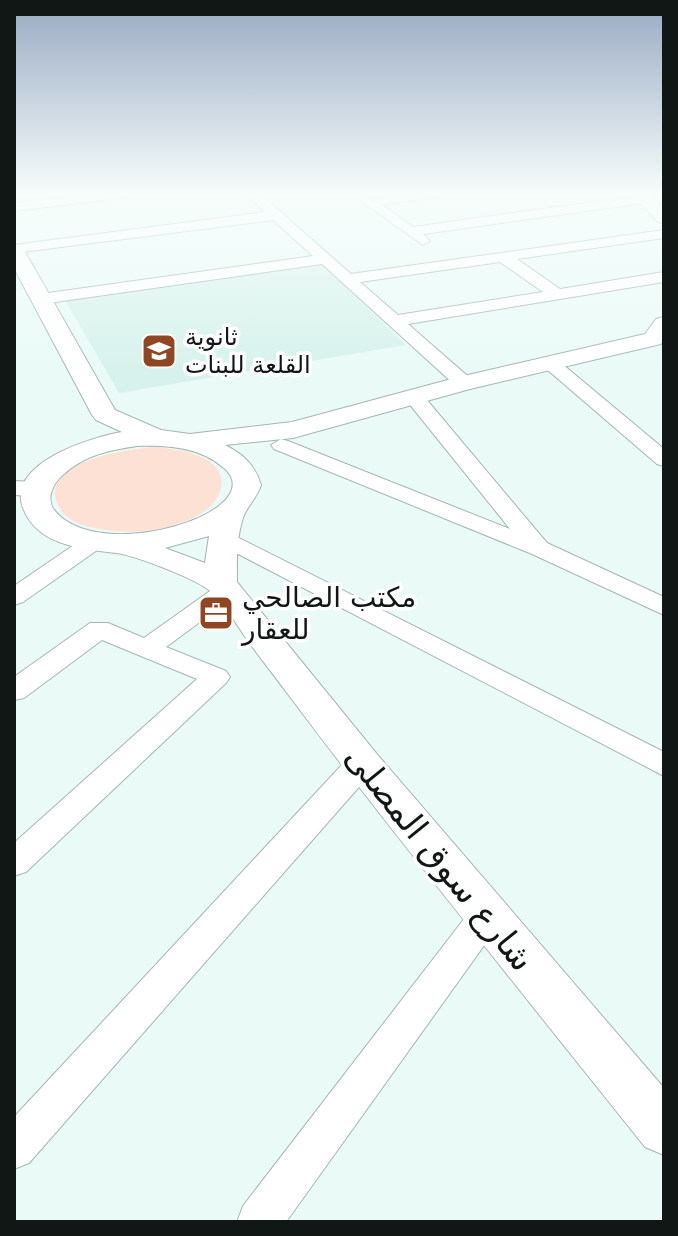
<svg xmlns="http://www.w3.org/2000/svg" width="678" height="1236" font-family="'DejaVu Sans','Noto Naskh Arabic',sans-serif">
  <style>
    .built { fill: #d7f2ec }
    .green { fill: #fde1d4 }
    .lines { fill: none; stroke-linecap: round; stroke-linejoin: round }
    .minor-casing { stroke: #a5b5b1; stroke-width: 2 }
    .tertiary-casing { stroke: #a5b5b1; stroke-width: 2 }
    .minor { fill: #fff; fill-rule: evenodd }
    .tertiary { fill: #fff; fill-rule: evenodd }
    .labels { text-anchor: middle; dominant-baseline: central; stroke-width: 7; stroke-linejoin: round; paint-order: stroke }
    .far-poi-label { font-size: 24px; fill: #111715; stroke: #fff; text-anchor: start }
    .poi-label { font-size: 28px; fill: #111715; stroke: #fff; text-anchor: start }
    .near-street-label { font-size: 34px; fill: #111715; stroke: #fff }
  </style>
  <rect width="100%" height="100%" fill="#eafbf7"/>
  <path class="built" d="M 322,263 L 406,345 L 119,393 L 65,300 Z"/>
  <path class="green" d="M 157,447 C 172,449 186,450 199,456 C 234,470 225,502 195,517 C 168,531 136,534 106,530 C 90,528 67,523 59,507 C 34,461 132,448 157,447 Z"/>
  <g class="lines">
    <defs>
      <path id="minor" d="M 87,194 L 127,194 L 120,198 L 14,211 L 14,203 Z
        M 245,194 L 260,194 L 351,274 L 664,230 L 664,238 L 517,259 L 560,289 L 664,272 L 664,282 L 408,324 L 471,379 L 473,383 L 464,389 L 457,387 L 322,264 L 41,304 L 33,299 L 41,294 L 313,256 L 273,220 L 14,253 L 14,245 L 265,212 ZM 500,262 L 543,292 L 398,315 L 360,282 Z
        M 351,194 L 367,194 L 372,198 L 439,194 L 432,198 L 381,204 L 413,227 L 644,195 L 651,199 L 644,203 L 423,234 L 430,241 L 423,245 Z
        M 549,357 L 555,358 L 664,449 L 664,466 L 657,464 L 543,366 L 540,362 L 543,358 Z
        M 414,391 L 421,393 L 547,543 L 664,597 L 664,615 L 532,554 L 274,449 L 271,445 L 281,439 L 288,441 L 510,529 L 407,401 L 404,397 L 407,393 Z
        M 14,481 L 37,482 L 48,489 L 37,496 L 14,495 Z
        M 223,530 L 664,752 L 664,776 L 215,542 L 211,537 L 215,532 Z
        M 95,534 L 103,536 L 107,541 L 103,546 L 23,602 L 14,605 L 14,586 L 87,536 Z
        M 226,583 L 235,586 L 239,591 L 235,596 L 166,647 L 226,671 L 230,677 L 226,683 L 26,872 L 14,876 L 14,843 L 197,679 L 102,640 L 24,698 L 14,700 L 14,677 L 90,623 L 108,623 L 144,638 L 217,586 Z
        M 362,752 L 373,755 L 377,763 L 373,771 L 29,1163 L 14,1169 L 14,1117 L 351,755 Z
        M 486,902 L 498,906 L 504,916 L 498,926 L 286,1222 L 237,1222 L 243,1206 L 474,906 Z"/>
      <path id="tertiary" d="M 631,194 L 650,194 L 664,208 L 664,223 L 658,222 Z
        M 14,244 L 24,250 L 115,410 L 161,430 L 190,434 L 292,422 L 455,378 L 645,334 L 656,319 L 664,317 L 664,340 L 661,344 L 470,389 L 293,438 L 225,445 C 243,454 255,465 261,485 C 257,498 247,506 243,518 C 236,539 237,561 237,582 L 376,753 L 664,1088 L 664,1155 L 645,1147 C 546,1023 446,899 349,774 C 315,731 283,687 250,644 C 238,627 226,605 210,591 C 197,579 134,555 116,553 C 83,549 37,546 23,508 C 6,463 92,437 122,432 L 96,420 L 92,415 L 14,268 ZM 137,446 C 168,445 200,447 224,468 C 273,511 101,566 55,511 C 45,499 53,483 64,474 C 85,455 110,450 137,446 ZM 209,536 L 205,563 L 165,548 Z"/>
    </defs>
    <use href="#minor" class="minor-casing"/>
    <use href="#tertiary" class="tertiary-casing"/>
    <use href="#minor" class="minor"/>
    <use href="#tertiary" class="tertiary"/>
  </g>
  <linearGradient id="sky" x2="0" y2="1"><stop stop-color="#99aac2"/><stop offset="0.53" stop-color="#f6fdfb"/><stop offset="1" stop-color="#f6fdfb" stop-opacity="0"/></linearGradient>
  <rect width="678" height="367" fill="url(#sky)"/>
  <defs>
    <symbol id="school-square" viewBox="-11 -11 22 22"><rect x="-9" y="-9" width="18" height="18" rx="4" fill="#8e4722" stroke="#fff"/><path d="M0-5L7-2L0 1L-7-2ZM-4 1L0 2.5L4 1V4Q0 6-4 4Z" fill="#fff"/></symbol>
    <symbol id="office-square" viewBox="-11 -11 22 22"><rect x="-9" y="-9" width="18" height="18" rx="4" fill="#8e4722" stroke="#fff"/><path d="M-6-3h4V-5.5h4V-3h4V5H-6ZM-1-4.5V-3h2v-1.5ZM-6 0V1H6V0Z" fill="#fff"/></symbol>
  </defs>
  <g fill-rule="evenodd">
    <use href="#school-square" x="139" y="331" width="40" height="40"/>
    <use href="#office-square" x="196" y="593" width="40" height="40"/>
  </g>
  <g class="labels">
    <g class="far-poi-label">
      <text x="185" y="337">ثانوية<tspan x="185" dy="28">القلعة للبنات</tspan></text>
    </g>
    <g class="poi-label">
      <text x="242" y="597">مكتب الصالحي<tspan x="242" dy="32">للعقار</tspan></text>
    </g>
    <g class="near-street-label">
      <text transform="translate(440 858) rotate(51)">شارع سوق المصلى</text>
    </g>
  </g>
  <rect width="678" height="1236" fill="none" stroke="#111715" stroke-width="32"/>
</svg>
